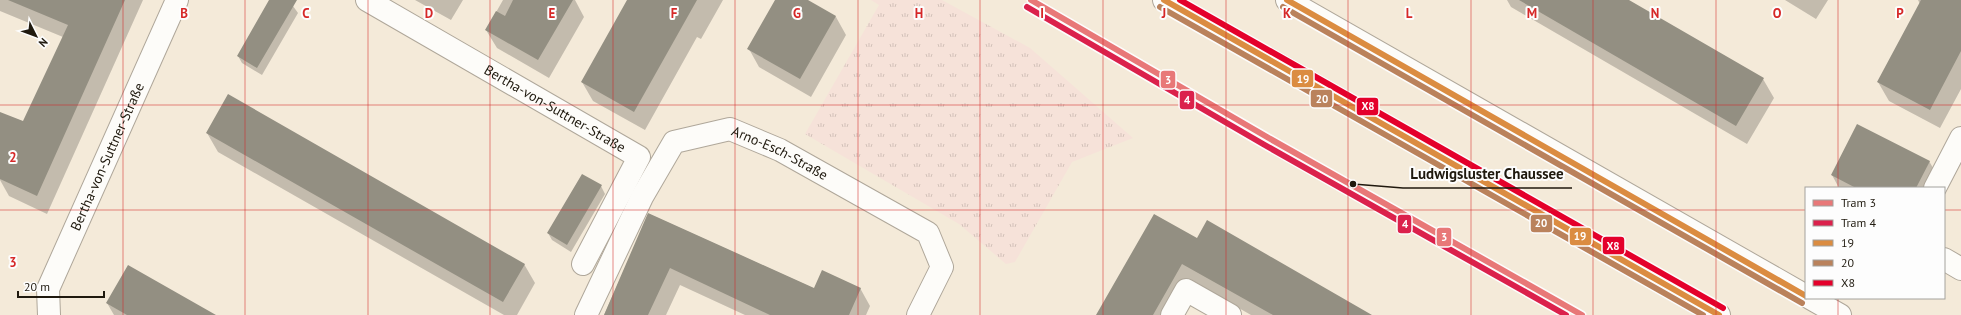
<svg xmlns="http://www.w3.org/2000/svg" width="1961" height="315" font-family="'PT Sans',sans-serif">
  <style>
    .grass { fill: url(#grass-tufts) }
    .shadow { fill: #0003 }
    .building { fill: #938f82 }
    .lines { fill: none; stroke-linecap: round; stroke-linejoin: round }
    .minor-casing { stroke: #afa79a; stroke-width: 24 }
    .minor { stroke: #fdfcf9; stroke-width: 22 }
    .bus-1-casing { stroke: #fdfdfd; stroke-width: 9 }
    .bus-2-casing { stroke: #fdfdfd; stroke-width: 9 }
    .bus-3-casing { stroke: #fdfdfd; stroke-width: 9 }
    .bus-1 { stroke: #db8c41; stroke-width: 6 }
    .bus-2 { stroke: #ba825c; stroke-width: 6 }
    .bus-3 { stroke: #e4002b; stroke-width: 6 }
    .tram-1-casing { stroke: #fdfdfd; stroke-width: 9 }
    .tram-2-casing { stroke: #fdfdfd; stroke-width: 9 }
    .tram-1 { stroke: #e87878; stroke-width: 6 }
    .tram-2 { stroke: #db214c; stroke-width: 6 }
    .grid { fill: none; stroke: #d62828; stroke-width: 1; stroke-opacity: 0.55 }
    .labels { text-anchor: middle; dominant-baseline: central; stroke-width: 4; stroke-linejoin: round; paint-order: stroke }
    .street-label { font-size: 14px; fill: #1f190e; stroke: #fdfdfd }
    .grid-label { font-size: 13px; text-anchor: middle; font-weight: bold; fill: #d62828; stroke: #fdfdfd; stroke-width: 4; stroke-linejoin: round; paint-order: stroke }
    .leader { fill: none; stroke: #1f190e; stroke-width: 1.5 }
    .callout-dot { fill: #1f190e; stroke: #fdfdfd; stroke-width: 1.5 }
    .callout-label { font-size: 15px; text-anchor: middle; font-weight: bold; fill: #1f190e; stroke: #fdfdfd; stroke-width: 4; stroke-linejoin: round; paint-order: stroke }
    .line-badge { stroke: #fdfdfd; stroke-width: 1.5 }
    .badge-label { font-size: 11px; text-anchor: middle; font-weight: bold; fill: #fff }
  </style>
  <defs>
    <pattern id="grass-tufts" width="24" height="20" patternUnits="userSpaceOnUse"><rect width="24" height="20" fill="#f6e2d9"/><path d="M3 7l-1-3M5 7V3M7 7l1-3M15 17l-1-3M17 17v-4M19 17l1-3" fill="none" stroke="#d2c1b9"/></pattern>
  </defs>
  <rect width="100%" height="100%" fill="#f4ead9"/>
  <path class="grass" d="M 871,0 L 942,0 L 1030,48 L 1133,138 L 1072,162 L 1015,262 L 1006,264 L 959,224 L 805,134 L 879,5 Z"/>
  <path class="shadow" d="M 0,0 L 143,0 L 47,214 L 9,196 L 0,180 L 0,113 L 24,122 L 63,37 L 0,11 Z
    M 271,0 L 284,0 L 293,6 L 298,13 L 262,75 L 242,63 L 238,56 Z
    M 415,0 L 463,0 L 451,20 Z
    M 503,0 L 575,0 L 584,17 L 549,78 L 497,48 L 486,30 Z
    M 633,0 L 723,0 L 701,39 L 697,37 L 645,130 L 593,101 L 582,82 Z
    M 776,0 L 806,0 L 836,17 L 846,35 L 811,97 L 759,67 L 749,49 Z
    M 1507,0 L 1627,0 L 1763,79 L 1774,98 L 1747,144 L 1511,7 Z
    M 1785,0 L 1828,0 L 1816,19 Z
    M 1918,0 L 1961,0 L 1961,89 L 1940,128 L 1889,101 L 1878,82 L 1920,4 Z
    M 207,133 L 524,264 L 535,283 L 517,315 L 504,315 L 218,152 Z
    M 1929,161 L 1940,180 L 1936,188 L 1839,188 L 1832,175 Z
    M 601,186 L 605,194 L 571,252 L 552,240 L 548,233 Z
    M 649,214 L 815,289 L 860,288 L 870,306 L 866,315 L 745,315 L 680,285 L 666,315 L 604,315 Z
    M 1197,239 L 1371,315 L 1251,315 L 1193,282 L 1173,315 L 1097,315 Z
    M 107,303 L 215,315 L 114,315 Z"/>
  <path class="building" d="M 8,0 L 125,0 L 37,196 L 0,179 L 0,112 L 23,121 L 68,25 Z
    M 269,0 L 297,0 L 257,68 L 237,56 Z
    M 513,0 L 573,0 L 538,60 L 485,30 L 496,11 L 505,16 Z
    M 627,0 L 697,0 L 634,112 L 581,82 Z
    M 775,0 L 808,0 L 836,16 L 800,79 L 747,49 Z
    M 1519,0 L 1629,0 L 1764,78 L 1736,126 Z
    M 1921,0 L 1961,0 L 1961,51 L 1930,110 L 1877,82 Z
    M 228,94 L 525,264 L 503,302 L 206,133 Z
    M 1857,124 L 1930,161 L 1916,188 L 1856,188 L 1831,175 Z
    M 582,174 L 602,185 L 567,245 L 547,233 Z
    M 648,213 L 814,288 L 822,270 L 861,288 L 849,315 L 770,315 L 670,268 L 648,315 L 604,315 Z
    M 1154,214 L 1197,238 L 1207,220 L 1372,315 L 1273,315 L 1182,264 L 1153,315 L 1096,315 Z
    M 128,265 L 216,315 L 127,315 L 106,303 Z"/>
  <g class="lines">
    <defs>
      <g id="minor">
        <path id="s1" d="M 367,0 L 639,157 L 583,264"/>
        <path d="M 1164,0 L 1719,315"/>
        <path d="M 1287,0 L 1806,296"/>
        <path d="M 1935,188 L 1961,138"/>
        <path d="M 1944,259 L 1961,269"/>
        <path d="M 1810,298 L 1840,315"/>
        <path id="s2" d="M 49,315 L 48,289 L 177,0"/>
        <path id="s3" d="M 586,315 L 642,197 L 674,142 L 730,129 L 780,150 L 928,233 L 942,267 L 918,315"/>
        <path d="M 1172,315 L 1186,290 L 1230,315"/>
      </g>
    </defs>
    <use href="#minor" class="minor-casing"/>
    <use href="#minor" class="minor"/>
    <defs>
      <path id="bus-1" d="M 1164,0 L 1719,315
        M 1287,0 L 1806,296"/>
      <path id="bus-2" d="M 1160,7 L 1703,315
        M 1283,7 L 1802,303"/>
      <path id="bus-3" d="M 1180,0 L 1723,308"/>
    </defs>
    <use href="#bus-1" class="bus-1-casing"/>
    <use href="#bus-2" class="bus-2-casing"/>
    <use href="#bus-3" class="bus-3-casing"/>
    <use href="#bus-1" class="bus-1"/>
    <use href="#bus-2" class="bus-2"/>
    <use href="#bus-3" class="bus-3"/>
    <defs>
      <path id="tram-1" d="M 1031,0 L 1267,137 L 1582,315"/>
      <path id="tram-2" d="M 1027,7 L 1263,144 L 1566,315"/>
    </defs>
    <use href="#tram-1" class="tram-1-casing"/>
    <use href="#tram-2" class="tram-2-casing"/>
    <use href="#tram-1" class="tram-1"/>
    <use href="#tram-2" class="tram-2"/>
  </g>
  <path class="grid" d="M 123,0 L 123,315M 245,0 L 245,315M 368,0 L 368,315M 490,0 L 490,315M 613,0 L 613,315M 735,0 L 735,315M 858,0 L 858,315M 980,0 L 980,315M 1103,0 L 1103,315M 1226,0 L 1226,315M 1348,0 L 1348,315M 1471,0 L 1471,315M 1593,0 L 1593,315M 1716,0 L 1716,315M 1838,0 L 1838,188M 0,105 L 1961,105M 0,210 L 1806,210M 1944,210 L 1961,210M 1838,298 L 1838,315"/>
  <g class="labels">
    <g class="street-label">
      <text stroke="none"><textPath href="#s1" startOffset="217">Bertha-von-Suttner-Straße</textPath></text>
      <text stroke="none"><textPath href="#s3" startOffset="307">Arno-Esch-Straße</textPath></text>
      <text stroke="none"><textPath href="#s2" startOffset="171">Bertha-von-Suttner-Straße</textPath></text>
    </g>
  </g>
  <g class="grid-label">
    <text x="184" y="18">B</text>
    <text x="306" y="18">C</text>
    <text x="429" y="18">D</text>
    <text x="552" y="18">E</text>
    <text x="674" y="18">F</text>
    <text x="797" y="18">G</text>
    <text x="919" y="18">H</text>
    <text x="1042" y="18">I</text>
    <text x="1164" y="18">J</text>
    <text x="1287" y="18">K</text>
    <text x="1409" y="18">L</text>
    <text x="1532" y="18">M</text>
    <text x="1655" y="18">N</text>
    <text x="1777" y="18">O</text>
    <text x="1900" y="18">P</text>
    <text x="13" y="162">2</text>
    <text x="13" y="267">3</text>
  </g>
  <path class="leader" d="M1353 184L1403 188H1572"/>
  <circle class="callout-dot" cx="1353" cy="184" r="4"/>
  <g class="callout-label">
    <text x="1487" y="179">Ludwigsluster Chaussee</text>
  </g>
  <g class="line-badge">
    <rect x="1291" y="69" width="23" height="19" rx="4" fill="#db8c41"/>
    <rect x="1160" y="70" width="16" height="19" rx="4" fill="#e87878"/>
    <rect x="1310" y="89" width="23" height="19" rx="4" fill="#ba825c"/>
    <rect x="1179" y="90" width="16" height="20" rx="4" fill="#db214c"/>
    <rect x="1356" y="97" width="23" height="19" rx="4" fill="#e4002b"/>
    <rect x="1530" y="214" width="23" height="19" rx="4" fill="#ba825c"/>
    <rect x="1397" y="214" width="15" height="20" rx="4" fill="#db214c"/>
    <rect x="1569" y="227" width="23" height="19" rx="4" fill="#db8c41"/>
    <rect x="1436" y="227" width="16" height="20" rx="4" fill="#e87878"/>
    <rect x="1602" y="236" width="23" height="19" rx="4" fill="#e4002b"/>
  </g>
  <g class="badge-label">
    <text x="1303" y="83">19</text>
    <text x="1168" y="84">3</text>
    <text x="1322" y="103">20</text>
    <text x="1187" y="104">4</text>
    <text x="1368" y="110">X8</text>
    <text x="1541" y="227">20</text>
    <text x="1405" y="228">4</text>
    <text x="1580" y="240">19</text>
    <text x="1444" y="241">3</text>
    <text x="1613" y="250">X8</text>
  </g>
  <rect x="1805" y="187" width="140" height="112" fill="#fdfdfd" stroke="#a4a29d"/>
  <rect x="1813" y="200" width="20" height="6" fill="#e87878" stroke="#a4a29d"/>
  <text x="1841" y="207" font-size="12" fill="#1f190e">Tram 3</text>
  <rect x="1813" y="220" width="20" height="6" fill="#db214c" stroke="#a4a29d"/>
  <text x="1841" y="227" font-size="12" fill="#1f190e">Tram 4</text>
  <rect x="1813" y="240" width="20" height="6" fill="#db8c41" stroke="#a4a29d"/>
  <text x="1841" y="247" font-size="12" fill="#1f190e">19</text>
  <rect x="1813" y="260" width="20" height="6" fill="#ba825c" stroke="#a4a29d"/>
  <text x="1841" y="267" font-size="12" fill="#1f190e">20</text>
  <rect x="1813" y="280" width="20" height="6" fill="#e4002b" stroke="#a4a29d"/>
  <text x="1841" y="287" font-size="12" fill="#1f190e">X8</text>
  <g transform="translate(36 36) rotate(132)" stroke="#fdfdfd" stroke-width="3" paint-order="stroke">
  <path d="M0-3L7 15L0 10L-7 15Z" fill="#1f190e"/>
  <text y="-6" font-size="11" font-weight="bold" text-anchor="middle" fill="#1f190e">N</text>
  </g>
  <path d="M18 291v6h86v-6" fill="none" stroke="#1f190e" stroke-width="2"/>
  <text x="24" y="291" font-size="12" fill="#1f190e" stroke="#fdfdfd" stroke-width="3" paint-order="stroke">20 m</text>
</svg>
